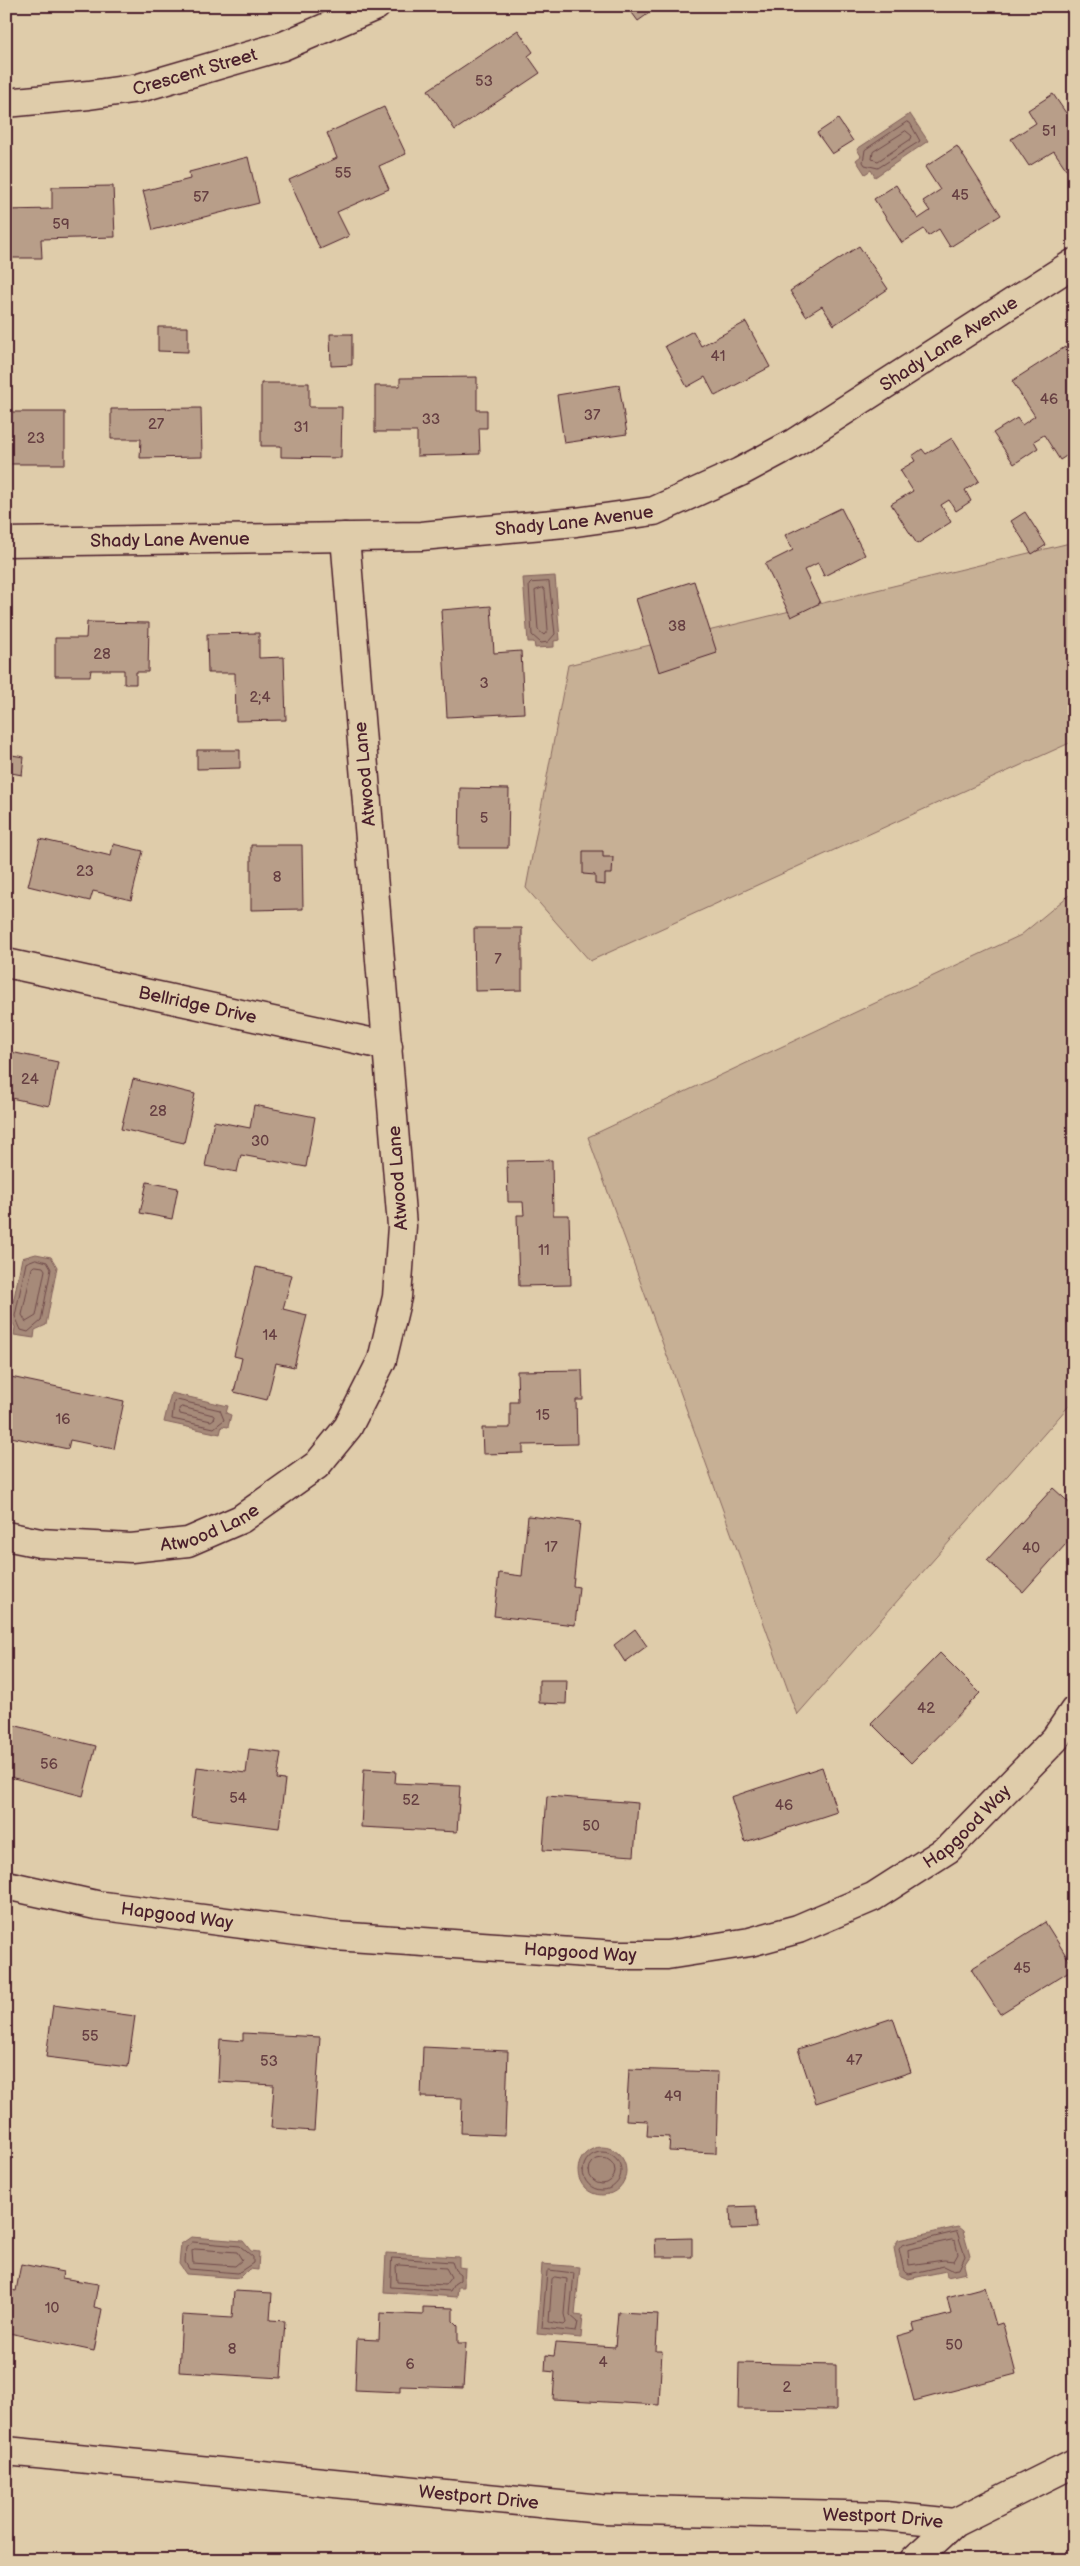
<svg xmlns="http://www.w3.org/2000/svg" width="1080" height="2566" font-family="'Balsamiq Sans',sans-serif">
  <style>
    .green { fill: #c7b095; stroke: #886860 }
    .water { fill: #a68a79; stroke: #815f5a }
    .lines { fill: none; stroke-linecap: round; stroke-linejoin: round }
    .shore { stroke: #6f4a4a; stroke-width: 1 }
    .building { fill: #b89e89; stroke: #4a1f2b }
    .street-casing { stroke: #4a1f2b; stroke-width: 31 }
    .street { stroke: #dfccaa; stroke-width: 28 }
    .labels { text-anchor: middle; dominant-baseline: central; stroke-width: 4.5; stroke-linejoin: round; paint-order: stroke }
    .number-label { font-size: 15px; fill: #663f42 }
    .street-label { font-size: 18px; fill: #4a1f2b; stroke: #dfccaa }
  </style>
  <rect width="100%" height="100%" fill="#dfccaa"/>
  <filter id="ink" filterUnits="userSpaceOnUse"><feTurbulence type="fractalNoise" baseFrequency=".02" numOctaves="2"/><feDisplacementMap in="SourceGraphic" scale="10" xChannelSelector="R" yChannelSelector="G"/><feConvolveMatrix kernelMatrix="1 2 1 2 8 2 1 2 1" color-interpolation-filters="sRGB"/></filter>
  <g filter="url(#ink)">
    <path class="green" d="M 1074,542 L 1074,741 L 590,961 L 526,888 L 568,665 Z
      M 1074,891 L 1074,1400 L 797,1715 L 588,1137 L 1021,935 Z"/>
    <path class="water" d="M 910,114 L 928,141 L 875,177 L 871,170 L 865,174 L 856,160 L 861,156 L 857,149 Z
      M 555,576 L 560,640 L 554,641 L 554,647 L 535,648 L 534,642 L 528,642 L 523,578 Z
      M 36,1254 L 51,1257 L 57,1267 L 46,1325 L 35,1330 L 34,1338 L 14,1335 L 15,1327 L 10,1318 L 22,1258 Z
      M 171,1393 L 228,1406 L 226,1413 L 231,1415 L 228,1427 L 222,1426 L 220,1434 L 164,1422 Z
      M578 2171a24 24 0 1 1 48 0a24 24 0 1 1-48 0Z
      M 958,2227 L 963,2231 L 970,2256 L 964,2265 L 966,2273 L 947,2277 L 946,2271 L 908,2279 L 899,2275 L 894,2248 L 898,2240 Z
      M 191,2237 L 243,2241 L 251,2251 L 259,2252 L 258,2270 L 249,2269 L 240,2278 L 186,2274 L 179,2264 L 181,2244 Z
      M 386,2253 L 459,2257 L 459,2267 L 465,2268 L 464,2287 L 458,2287 L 457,2297 L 384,2292 Z
      M 542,2264 L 580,2267 L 575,2315 L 583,2316 L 581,2338 L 537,2334 Z"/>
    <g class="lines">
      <path class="shore" d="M 907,122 L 910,123 L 920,141 L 878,168 L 865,165 L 863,162 L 865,150 Z
        M 906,131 L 912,136 L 911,139 L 878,161 L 872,159 L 873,152 Z
        M 549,582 L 555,634 L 548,642 L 541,643 L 532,635 L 529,585 L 531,583 Z
        M 543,588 L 545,591 L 548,630 L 544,635 L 538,630 L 535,591 Z
        M 36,1259 L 47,1262 L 51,1269 L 41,1321 L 28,1332 L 21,1330 L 15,1316 L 26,1263 Z
        M 36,1266 L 43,1267 L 45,1270 L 36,1316 L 26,1322 L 22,1315 L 32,1268 Z
        M 177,1400 L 220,1410 L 224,1420 L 214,1428 L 172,1419 L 174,1402 Z
        M 182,1407 L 213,1415 L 215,1418 L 211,1421 L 180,1414 L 179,1409 Z
        M583 2171a19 19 0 1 1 38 0a19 19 0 1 1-38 0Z
        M589 2171a13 13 0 1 1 26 0a13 13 0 1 1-26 0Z
        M 957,2232 L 965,2256 L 959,2269 L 952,2270 L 944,2266 L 909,2274 L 904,2271 L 899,2249 L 902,2245 Z
        M 952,2240 L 955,2241 L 958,2254 L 954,2261 L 944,2260 L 909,2265 L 908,2250 Z
        M 193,2242 L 240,2246 L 253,2257 L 253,2263 L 238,2273 L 189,2269 L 185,2262 L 186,2248 Z
        M 195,2249 L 237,2252 L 242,2260 L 235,2266 L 193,2263 L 192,2251 Z
        M 392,2258 L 452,2262 L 455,2270 L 460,2274 L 460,2280 L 454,2284 L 450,2291 L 391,2287 Z
        M 399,2265 L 446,2268 L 451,2277 L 445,2285 L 397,2282 L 396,2267 Z
        M 549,2270 L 574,2273 L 570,2315 L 578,2322 L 576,2332 L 542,2328 L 547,2272 Z
        M 555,2277 L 567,2279 L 564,2314 L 566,2323 L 564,2325 L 549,2322 L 552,2279 Z"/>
    </g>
    <path class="building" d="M 627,6 L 659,6 L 638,21 Z
      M 518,30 L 533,52 L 528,56 L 540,73 L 455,130 L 428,90 Z
      M 1053,94 L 1066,113 L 1074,108 L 1074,168 L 1068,172 L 1054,151 L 1029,166 L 1011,139 L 1036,123 L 1028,110 Z
      M 384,107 L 406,154 L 379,166 L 389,189 L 337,212 L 349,236 L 320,249 L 289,180 L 337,158 L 327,133 Z
      M 838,119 L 853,141 L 832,154 L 817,133 Z
      M 957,146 L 1001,215 L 950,247 L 939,229 L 928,236 L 924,229 L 902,243 L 874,199 L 896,185 L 918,219 L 930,211 L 923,201 L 940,190 L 925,167 Z
      M 248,157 L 259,203 L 153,230 L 143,191 L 190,179 L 189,172 Z
      M 113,186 L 115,237 L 41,239 L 42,258 L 9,258 L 7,210 L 52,209 L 52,187 Z
      M 859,246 L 888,289 L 834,325 L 822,306 L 806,316 L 790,291 Z
      M 746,322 L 770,367 L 715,396 L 705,377 L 687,387 L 665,346 L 693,331 L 701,346 Z
      M 158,327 L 188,327 L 188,352 L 158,351 Z
      M 330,334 L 352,334 L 352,365 L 331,366 Z
      M 1065,347 L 1074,361 L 1074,451 L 1060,460 L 1044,435 L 1034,441 L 1038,448 L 1014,464 L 993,433 L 1017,418 L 1022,425 L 1035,416 L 1012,381 Z
      M 477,377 L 477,410 L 487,410 L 487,428 L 479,428 L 480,454 L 417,456 L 417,432 L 375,432 L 375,386 L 400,386 L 400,378 Z
      M 261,383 L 309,383 L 309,407 L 342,407 L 341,458 L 281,457 L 281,446 L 261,446 Z
      M 619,385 L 627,434 L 564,443 L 557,395 Z
      M 201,408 L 202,457 L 140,458 L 141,439 L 111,439 L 111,409 Z
      M 6,412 L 65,412 L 65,464 L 6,464 Z
      M 952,438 L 979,481 L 965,490 L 971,501 L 956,511 L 949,500 L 941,505 L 951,522 L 917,544 L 891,504 L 913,491 L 900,470 L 915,461 L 912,456 L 922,449 L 926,454 Z
      M 841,508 L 865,555 L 824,576 L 818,563 L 804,570 L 820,603 L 791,617 L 765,564 L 793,550 L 785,535 Z
      M 1025,512 L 1046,545 L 1032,554 L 1011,521 Z
      M 694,581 L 717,653 L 659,672 L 636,599 Z
      M 491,606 L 494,653 L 521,651 L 524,713 L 447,717 L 441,610 Z
      M 87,622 L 149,623 L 148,672 L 136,672 L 136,684 L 124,684 L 124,670 L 91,670 L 90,676 L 55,676 L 55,638 L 86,638 Z
      M 259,633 L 259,658 L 284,657 L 286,720 L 236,721 L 235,673 L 208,673 L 207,634 Z
      M 197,750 L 240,750 L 240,768 L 197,769 Z
      M 6,754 L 24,757 L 22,775 L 6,772 Z
      M 460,788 L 509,789 L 508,848 L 459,848 Z
      M 40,839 L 111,856 L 113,844 L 143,851 L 131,900 L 93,891 L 90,901 L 28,886 Z
      M 251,845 L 302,845 L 303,909 L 251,910 Z
      M 583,851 L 603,851 L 603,857 L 613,857 L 612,874 L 605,874 L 605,885 L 595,884 L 595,875 L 583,874 Z
      M 474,928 L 522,928 L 522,990 L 475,991 Z
      M 6,1051 L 58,1062 L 49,1106 L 6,1097 Z
      M 133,1079 L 195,1094 L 184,1143 L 121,1129 Z
      M 254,1105 L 315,1117 L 306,1167 L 241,1155 L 237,1172 L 205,1166 L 214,1121 L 250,1128 Z
      M 552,1160 L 553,1215 L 569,1215 L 571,1285 L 519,1286 L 517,1215 L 524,1215 L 523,1202 L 508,1202 L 507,1161 Z
      M 147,1182 L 178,1188 L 172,1219 L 140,1213 Z
      M 256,1267 L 292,1275 L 283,1309 L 307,1315 L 294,1367 L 276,1363 L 267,1400 L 234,1392 L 242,1358 L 234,1356 Z
      M 582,1370 L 583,1400 L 576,1400 L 577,1444 L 523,1445 L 523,1453 L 483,1454 L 482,1428 L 510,1428 L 510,1402 L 518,1402 L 517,1371 Z
      M 6,1376 L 124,1401 L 114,1449 L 70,1440 L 68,1449 L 6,1436 Z
      M 1053,1488 L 1074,1507 L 1074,1535 L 1023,1592 L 987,1560 Z
      M 528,1516 L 580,1522 L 573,1586 L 579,1587 L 575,1625 L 494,1616 L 499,1573 L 522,1576 Z
      M 635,1629 L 647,1646 L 625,1662 L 614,1645 Z
      M 940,1653 L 980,1693 L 911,1763 L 871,1723 Z
      M 539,1680 L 567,1680 L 566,1704 L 539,1703 Z
      M 13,1725 L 96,1746 L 83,1796 L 6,1776 L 6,1753 Z
      M 249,1749 L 281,1753 L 277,1779 L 285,1780 L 279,1828 L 191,1817 L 197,1767 L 246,1773 Z
      M 822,1767 L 837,1812 L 745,1842 L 731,1797 Z
      M 364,1769 L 396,1771 L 395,1783 L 460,1786 L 457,1832 L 361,1827 Z
      M 547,1796 L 638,1803 L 634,1856 L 543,1850 Z
      M 1045,1922 L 1074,1968 L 1000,2014 L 971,1969 Z
      M 53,2005 L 135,2016 L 128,2067 L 46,2057 Z
      M 893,2018 L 911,2072 L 816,2103 L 798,2049 Z
      M 243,2033 L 320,2037 L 314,2131 L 271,2128 L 274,2085 L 218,2082 L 220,2039 L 243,2041 Z
      M 423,2047 L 508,2051 L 505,2135 L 461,2133 L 462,2098 L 421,2097 Z
      M 629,2069 L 718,2072 L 716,2153 L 669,2151 L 670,2137 L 647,2136 L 648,2121 L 626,2120 Z
      M 756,2206 L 757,2228 L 731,2229 L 730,2207 Z
      M 692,2238 L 692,2257 L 656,2257 L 655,2239 Z
      M 21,2264 L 63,2272 L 62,2278 L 98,2284 L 94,2307 L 102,2309 L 94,2351 L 9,2333 L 6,2340 L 6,2289 L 16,2291 Z
      M 985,2287 L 996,2325 L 1002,2323 L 1004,2328 L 1016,2374 L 914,2401 L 897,2336 L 915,2331 L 913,2324 L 951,2314 L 947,2297 Z
      M 234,2291 L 272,2293 L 270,2320 L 285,2321 L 281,2378 L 179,2372 L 182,2315 L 232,2318 Z
      M 423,2307 L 453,2308 L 453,2321 L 458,2326 L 458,2343 L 466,2343 L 463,2388 L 400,2386 L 400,2392 L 355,2390 L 357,2339 L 379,2340 L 380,2313 L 423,2315 Z
      M 618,2312 L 658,2314 L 656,2351 L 662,2351 L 659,2405 L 553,2399 L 555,2372 L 545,2371 L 546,2355 L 554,2356 L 556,2343 L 615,2347 Z
      M 739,2363 L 836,2365 L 836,2410 L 738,2409 Z"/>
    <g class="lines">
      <defs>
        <g id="street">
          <path id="s1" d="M 6,103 L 89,95 L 139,88 L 283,46 L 376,6"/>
          <path id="s2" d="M 6,542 L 421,536 L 576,522 L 654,511 L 740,472 L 794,443 L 1074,263"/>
          <path id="s3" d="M 6,963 L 388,1046"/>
          <path id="s4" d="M 6,1536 L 40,1543 L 131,1548 L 188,1542 L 241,1519 L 317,1465 L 348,1427 L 382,1360 L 397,1297 L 402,1226 L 345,537"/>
          <path id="s5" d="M 6,1885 L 96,1905 L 335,1936 L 617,1955 L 667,1955 L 750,1942 L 798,1929 L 873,1897 L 948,1849 L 1055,1739 L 1074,1711"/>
          <path id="s6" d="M 6,2451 L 601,2509 L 885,2516 L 954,2523"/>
          <path d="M 914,2560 L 954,2523 L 1074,2463"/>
        </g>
      </defs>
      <use href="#street" class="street-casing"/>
      <use href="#street" class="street"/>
    </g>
  </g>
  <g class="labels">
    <g class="number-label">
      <text x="484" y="81">53</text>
      <text x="1049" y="131">51</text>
      <text x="343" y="173">55</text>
      <text x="960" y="195">45</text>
      <text x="201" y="197">57</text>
      <text x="61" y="224">59</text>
      <text x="718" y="356">41</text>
      <text x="1049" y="399">46</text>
      <text x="592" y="415">37</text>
      <text x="431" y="419">33</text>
      <text x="156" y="424">27</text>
      <text x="301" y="427">31</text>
      <text x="36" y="438">23</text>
      <text x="677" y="626">38</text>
      <text x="102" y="654">28</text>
      <text x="484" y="683">3</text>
      <text x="260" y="697">2;4</text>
      <text x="484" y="818">5</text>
      <text x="85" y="871">23</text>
      <text x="277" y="877">8</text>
      <text x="498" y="959">7</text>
      <text x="30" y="1079">24</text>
      <text x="158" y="1111">28</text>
      <text x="260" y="1141">30</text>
      <text x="544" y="1250">11</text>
      <text x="270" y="1335">14</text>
      <text x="543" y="1415">15</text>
      <text x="63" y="1419">16</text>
      <text x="551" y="1547">17</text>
      <text x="1031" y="1548">40</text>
      <text x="926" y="1708">42</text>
      <text x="49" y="1764">56</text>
      <text x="238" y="1798">54</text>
      <text x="411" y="1800">52</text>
      <text x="784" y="1805">46</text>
      <text x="591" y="1826">50</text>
      <text x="1022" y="1968">45</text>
      <text x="90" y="2036">55</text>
      <text x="854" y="2060">47</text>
      <text x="269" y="2061">53</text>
      <text x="673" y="2096">49</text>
      <text x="52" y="2308">10</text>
      <text x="954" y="2345">50</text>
      <text x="232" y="2349">8</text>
      <text x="603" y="2362">4</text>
      <text x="410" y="2364">6</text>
      <text x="787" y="2387">2</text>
    </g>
    <g class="street-label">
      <text stroke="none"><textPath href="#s1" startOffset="192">Crescent Street</textPath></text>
      <text stroke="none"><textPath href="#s2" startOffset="989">Shady Lane Avenue</textPath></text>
      <text stroke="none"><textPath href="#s2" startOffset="569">Shady Lane Avenue</textPath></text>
      <text stroke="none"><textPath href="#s2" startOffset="164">Shady Lane Avenue</textPath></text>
      <text transform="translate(365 774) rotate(-95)">Atwood Lane</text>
      <text stroke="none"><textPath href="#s3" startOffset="196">Bellridge Drive</textPath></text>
      <text transform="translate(398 1178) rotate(-94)">Atwood Lane</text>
      <text stroke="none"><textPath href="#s4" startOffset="208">Atwood Lane</textPath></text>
      <text stroke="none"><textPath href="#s5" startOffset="999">Hapgood Way</textPath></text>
      <text stroke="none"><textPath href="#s5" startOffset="174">Hapgood Way</textPath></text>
      <text stroke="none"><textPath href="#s5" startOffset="579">Hapgood Way</textPath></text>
      <text stroke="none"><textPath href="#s6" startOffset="475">Westport Drive</textPath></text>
      <text stroke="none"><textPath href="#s6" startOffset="880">Westport Drive</textPath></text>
    </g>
  </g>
  <rect width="1080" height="2566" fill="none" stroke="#dfccaa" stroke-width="25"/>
  <rect x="12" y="12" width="1055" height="2541" fill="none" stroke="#4a1f2b" stroke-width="2" filter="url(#ink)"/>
</svg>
